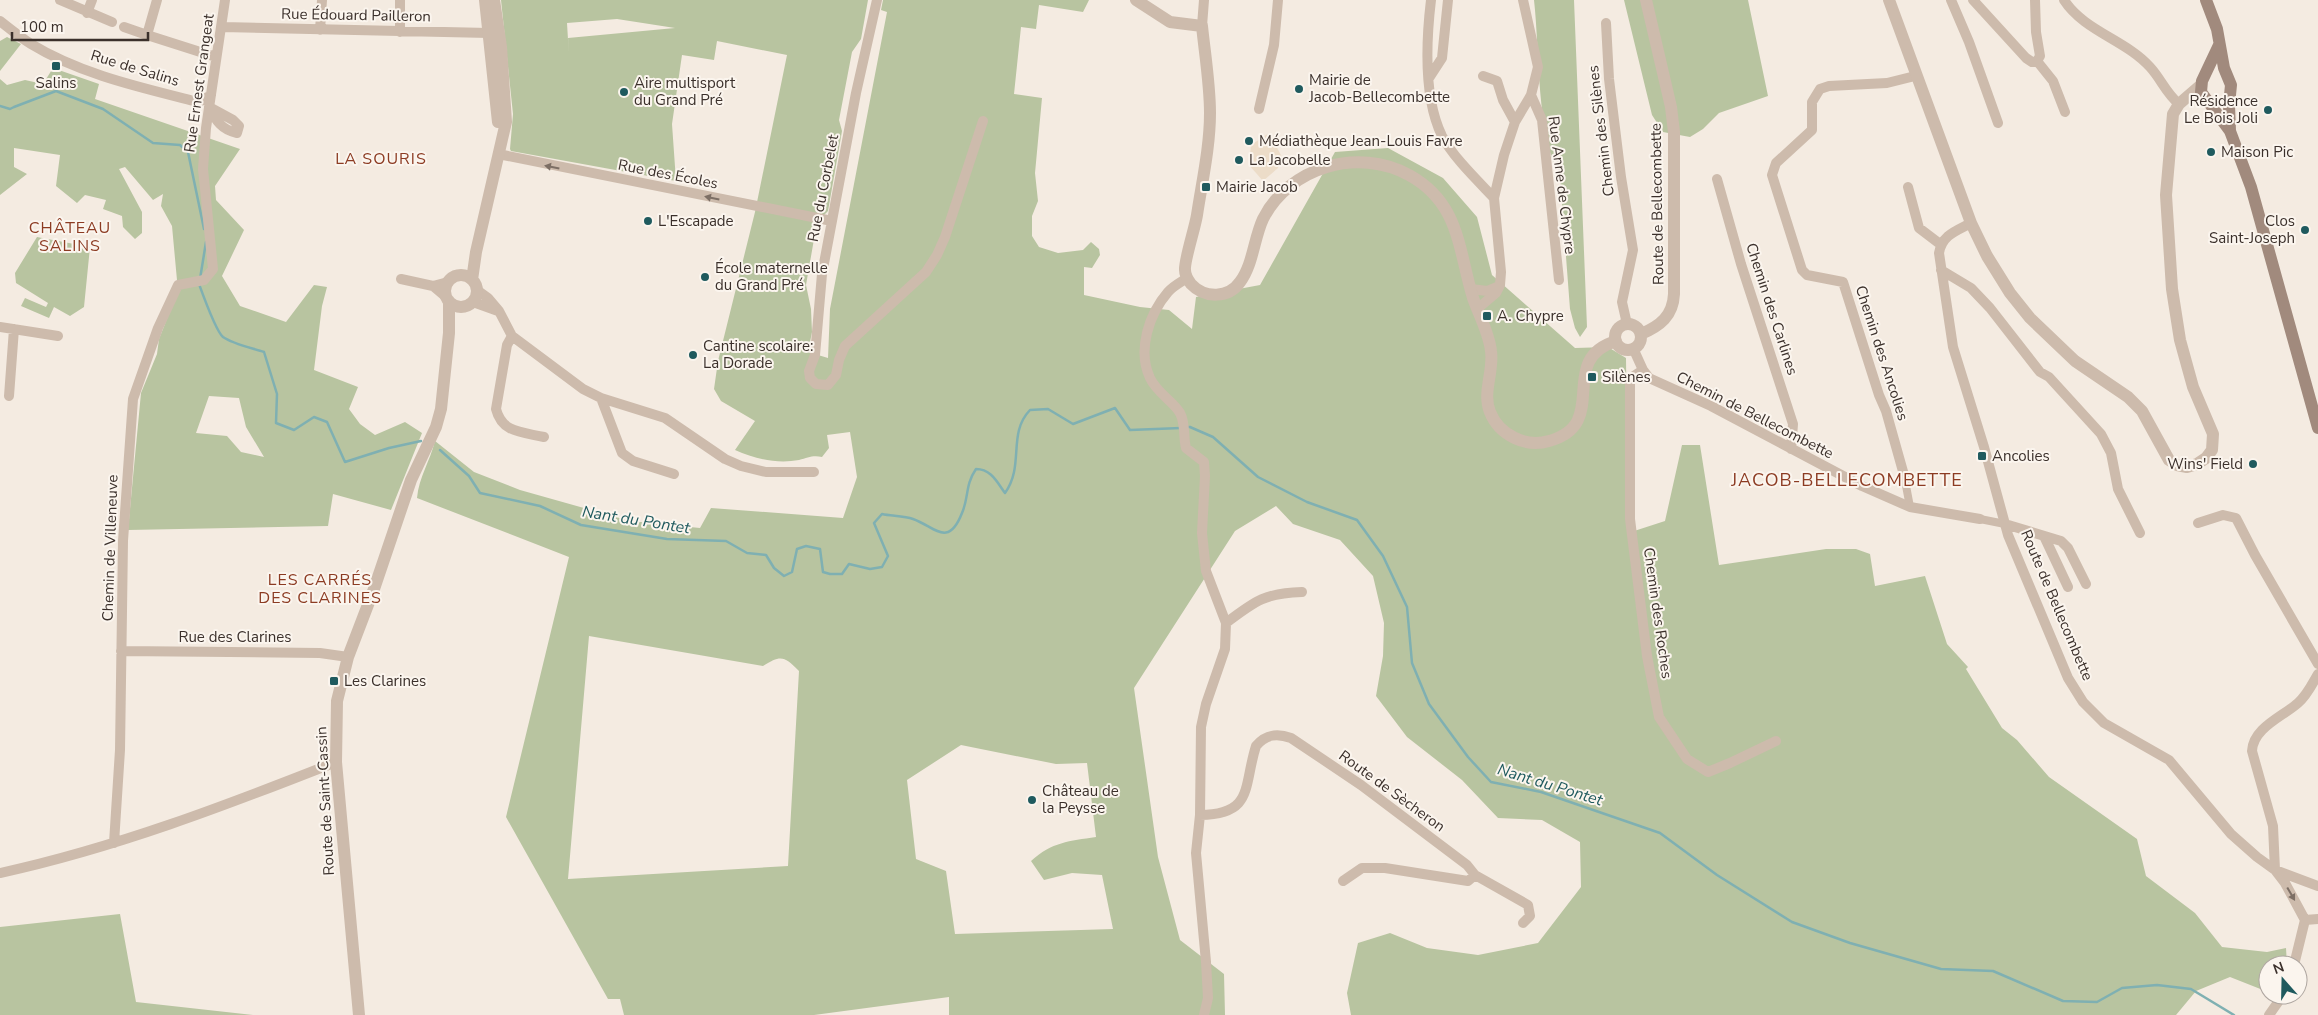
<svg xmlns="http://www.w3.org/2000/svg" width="2318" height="1015" font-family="'Nunito Sans',sans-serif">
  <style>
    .green { fill: #b8c4a0; fill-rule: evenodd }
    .plaza { fill: #ecdcc8 }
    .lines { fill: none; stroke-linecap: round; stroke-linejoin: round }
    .stream { stroke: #7fb0b2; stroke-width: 2.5 }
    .pedestrian { stroke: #cdbbac; stroke-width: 8 }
    .minor { stroke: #cdbbac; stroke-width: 10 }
    .tertiary { stroke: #cdbbac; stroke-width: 12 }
    .secondary { stroke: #a18a7d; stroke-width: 12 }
    .oneway { fill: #7d6f65 }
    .poi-dot { fill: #1f5a5e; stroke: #fbf5ee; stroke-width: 2 }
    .labels { text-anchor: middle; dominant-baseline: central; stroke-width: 4; stroke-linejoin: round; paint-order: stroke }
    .street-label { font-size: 15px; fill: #3b302b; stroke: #fbf5ee }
    .poi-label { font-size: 15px; fill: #3b302b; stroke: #fbf5ee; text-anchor: start }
    .neighbourhood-label { font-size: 16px; letter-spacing: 1px; fill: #8c3b22; stroke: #fbf5ee }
    .water-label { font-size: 16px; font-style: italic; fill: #1f5a5e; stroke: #fbf5ee }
    .quarter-label { font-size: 18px; letter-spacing: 1px; fill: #8c3b22; stroke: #fbf5ee }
  </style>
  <rect width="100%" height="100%" fill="#f4ebe1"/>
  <path class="green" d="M 501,0 L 868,0 L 861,39 L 852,52 L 839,120 L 842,131 L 828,211 L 817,222 L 806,285 L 811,309 L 812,332 L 808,352 L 828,358 L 830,309 L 887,12 L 881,10 L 883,0 L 1089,0 L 1083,12 L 1039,5 L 1036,29 L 1021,27 L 1014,94 L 1042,98 L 1035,173 L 1038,201 L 1032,216 L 1032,236 L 1039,247 L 1058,253 L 1083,250 L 1091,242 L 1099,249 L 1100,255 L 1092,268 L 1084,267 L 1084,295 L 1140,307 L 1169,310 L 1192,329 L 1196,297 L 1260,285 L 1335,152 L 1388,148 L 1443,178 L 1477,217 L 1492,275 L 1575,348 L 1608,347 L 1626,358 L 1628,533 L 1665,521 L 1682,445 L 1700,445 L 1719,565 L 1826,549 L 1856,549 L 1870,554 L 1875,586 L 1925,576 L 1947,644 L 1968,667 L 1966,669 L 2002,728 L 2017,740 L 2049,777 L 2137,839 L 2146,876 L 2195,913 L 2222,947 L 2267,952 L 2286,948 L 2287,965 L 2268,965 L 2268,992 L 2230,977 L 2196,991 L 2176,1015 L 1351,1015 L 1347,993 L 1358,943 L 1390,933 L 1427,948 L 1478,955 L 1538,943 L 1581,887 L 1580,842 L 1542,820 L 1498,818 L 1462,780 L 1407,737 L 1376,696 L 1383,656 L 1384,623 L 1373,576 L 1340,540 L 1293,524 L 1276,506 L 1235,531 L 1134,688 L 1158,857 L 1180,940 L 1224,974 L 1225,1015 L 949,1015 L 949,997 L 814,1015 L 624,1015 L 620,999 L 608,999 L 506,817 L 569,557 L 417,498 C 419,477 430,461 435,441 L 474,472 L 520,490 L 630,521 L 700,528 L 711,508 L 843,518 L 857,477 L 850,432 L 827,435 L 829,448 L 822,457 C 812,455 808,458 799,460 C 777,464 755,459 735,450 L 755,421 L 721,401 L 714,389 L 718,361 L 755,212 L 787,55 L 717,41 L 714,60 L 682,55 L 672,124 L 676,181 L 511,151 L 510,149 L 513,114 ZM 617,19 L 675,28 L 568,38 L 569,56 L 567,23 ZM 589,636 L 763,666 C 781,655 784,656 799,671 L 788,866 L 568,879 ZM 961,745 L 1056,764 L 1087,763 L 1096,837 C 1069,841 1052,842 1031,861 L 1044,880 L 1072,873 L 1102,875 L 1113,929 L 955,934 L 946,871 L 916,859 L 907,780 Z
    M 1534,0 L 1574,0 L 1587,327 L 1580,337 L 1575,328 L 1570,309 L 1560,178 C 1536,132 1540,53 1534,0 Z
    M 1624,0 L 1748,0 L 1768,96 L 1719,113 L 1703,129 L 1690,137 L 1663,132 L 1652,115 Z
    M 7,37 L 21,44 L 0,71 L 0,41 Z
    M 53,68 L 99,84 L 95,99 L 240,149 L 215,186 L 216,200 L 244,230 L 222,276 L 240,306 L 286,322 L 314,285 L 327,287 L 322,306 L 314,370 L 358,387 L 349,409 L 360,424 L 375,435 L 405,422 L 422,433 L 391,510 L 333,494 L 328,526 L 128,530 L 141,393 L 157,354 L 159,339 L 178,291 L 172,226 L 161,206 L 163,194 L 153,200 L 125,167 L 119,169 L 142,212 L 142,233 L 135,239 L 123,227 L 122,216 L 103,209 L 106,200 L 85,195 L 77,203 L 56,186 L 60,155 L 14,148 L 14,167 L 27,174 L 0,195 L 0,79 L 7,85 L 25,80 L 43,84 ZM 209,396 L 239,398 L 246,427 L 264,457 L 241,452 L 227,436 L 196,433 Z
    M 37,237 L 90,247 L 84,307 L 70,316 L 54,307 L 49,318 L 21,306 L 25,298 L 46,307 L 48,303 L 16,283 L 15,273 Z
    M 120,914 L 136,1002 L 253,1015 L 0,1015 L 0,927 Z"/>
  <path class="plaza" d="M 1269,133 L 1282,157 L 1278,168 L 1263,181 L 1249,165 L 1251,145 Z"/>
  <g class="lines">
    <path class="stream" d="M 0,106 L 10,109 L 14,107 L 56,91 L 103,109 L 153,143 L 180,145 L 188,152 L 204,229
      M 200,279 L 206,242
      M 199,284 C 203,295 216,331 223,337 C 233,344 252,348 264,352 L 277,394 L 276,423 L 294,430 L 314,417 L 327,422 L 345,462 L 389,448 L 421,441
      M 1187,427 L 1190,427 L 1213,437 L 1258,477 L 1307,502 L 1357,520 L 1383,556 L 1407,607 L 1412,663 L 1429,704 L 1468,757 L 1491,782 L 1541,792 L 1660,833 L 1717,875 L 1792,922 L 1850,943 L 1941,969 L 1993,971 L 2063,1001 L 2097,1002 L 2122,988 L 2157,985 L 2191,989 L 2234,1015
      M 440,450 L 469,476 L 480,493 L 540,506 L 581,525 L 667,539 L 726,541 L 747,553 L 766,555 L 774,568 L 784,576 L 792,572 L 797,549 L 806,546 L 820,549 L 823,572 L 830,574 L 842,574 L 849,564 L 870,569 L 882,567 L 888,556 L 874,523 L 882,514 C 891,516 904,516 913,519 C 934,526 948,549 962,513 C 969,497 965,485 976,469 C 991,469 997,482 1005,493 C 1025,465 1007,434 1030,410 L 1048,409 L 1073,424 L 1115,408 L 1130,430 L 1181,428"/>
    <path class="pedestrian" d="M 1904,475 L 1910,507
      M 1980,519 L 2005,524"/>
    <path class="minor" d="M 60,0 L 112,22
      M 157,0 L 147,35 L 216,57
      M 400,0 L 400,32
      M 877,0 L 856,93 L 822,274 L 815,355 L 809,371 L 810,378 L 816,384 L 828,385 L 836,375 L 839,360 L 845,346 L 926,272 L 937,255 L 945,237 L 983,121
      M 1431,0 C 1426,42 1423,97 1442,136 C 1453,157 1477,180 1494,198
      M 1951,0 L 1969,42 L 1998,123
      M 1973,0 L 2026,58 L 2032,62 L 2037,61 L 2040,56 L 2036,32 L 2035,0
      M 2064,0 C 2084,31 2126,40 2150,67 C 2161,79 2166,93 2179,104
      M 87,13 L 92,0
      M 0,21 C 10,29 20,37 31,44 C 80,74 139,87 194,101 L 201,101 L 211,95
      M 1606,23 L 1609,79 L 1621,177 L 1633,250 L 1622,302 L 1627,324
      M 1202,26 L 1204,0
      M 124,27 L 147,35
      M 222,27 L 489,33
      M 320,30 L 322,0
      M 2037,61 L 2053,81 L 2065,112
      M 1483,76 L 1497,81 L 1503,100 L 1515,122
      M 1429,78 L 1442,58 L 1448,0
      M 1531,95 L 1542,120 L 1559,280
      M 209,107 L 233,120 L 239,126 L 237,133 C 222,130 216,121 209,107 Z
      M 1259,109 L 1274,45 L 1278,0
      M 498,154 L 832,221
      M 1717,179 L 1741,264 L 1793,424 L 1791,449
      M 1908,187 L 1919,228 L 1940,244
      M 1971,223 C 1956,231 1942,235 1939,253 L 1953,347 L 1984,447 L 2008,535 L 2068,678 L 2083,702 L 2104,723 L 2169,760 L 2231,834 L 2257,857 L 2275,870 L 2318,886
      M 1941,270 L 1971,288 L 1990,308 L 2040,372 L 2049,377 L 2101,434 L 2111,453 L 2118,489 L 2140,533
      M 1187,278 C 1181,282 1173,286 1168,292 C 1149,314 1137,350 1150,378 C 1157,393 1174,402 1180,413 C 1186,424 1183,437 1186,448 L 1204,462 L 1205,476 L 1202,533 L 1206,571 L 1226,623 L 1225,649 L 1206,704 L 1201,727 L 1200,815 L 1196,853 L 1206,962 L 1208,998 L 1204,1015
      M 401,279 L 433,286 L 448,282
      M 433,286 L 446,297
      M 1471,289 L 1487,291 L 1499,286
      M 477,290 L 488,298 L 499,311 L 512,336 L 583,389 L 601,398 L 665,418 L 725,459 L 741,466 L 766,472 L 814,472
      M 473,302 L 498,311
      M 1477,309 L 1496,293 L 1500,285 L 1501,272 L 1494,198 L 1504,155 L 1515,122 L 1531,95 L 1538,67 L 1523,0
      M 0,327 L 58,336
      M 512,336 L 507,345 L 496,409 C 502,433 522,432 544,437
      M 1633,348 L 1643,370 L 1649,378 L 1711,406 L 1862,486 L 1910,507 L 1980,519
      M 1643,370 L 1634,376 L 1630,382 L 1630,519 L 1647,656 L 1659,717 L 1687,759 L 1708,772 L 1730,763 L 1776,741
      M 9,396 L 14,329
      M 601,398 L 622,453 L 633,461 L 674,474
      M 1904,475 L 1886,411 L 1879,395 L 1843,282 L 1807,275 L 1802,270 L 1772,175 L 1776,163 L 1812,130 L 1812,102 L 1820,89 L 1829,86 L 1887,83 L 1915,76
      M 2198,523 L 2223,515 L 2236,518 L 2255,555 L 2318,664
      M 2005,524 L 2061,541 L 2068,548 L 2086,584
      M 2044,536 L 2068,587
      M 1226,623 C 1255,601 1265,593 1302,592
      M 121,651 L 320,653 L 348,657
      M 1200,815 C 1254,814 1243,787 1256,746 C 1266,734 1277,733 1291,738 L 1361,785 L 1467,865 L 1475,875 L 1468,881 L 1385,868 L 1362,868 L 1343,881
      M 114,843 L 120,750 L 123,541 L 133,399 L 158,328 L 178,285 L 204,280 L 213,269 L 203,169 L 206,128 L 225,0
      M 0,873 C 115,848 227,805 336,762
      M 1475,875 L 1528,905 L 1530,916 L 1523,923
      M 2305,920 L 2285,883 L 2275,870 L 2273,826 L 2252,751 C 2253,728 2282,717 2298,703 C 2308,694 2312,684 2318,674
      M 2305,920 L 2318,919
      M 2294,965 L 2305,920
      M 2269,1015 L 2283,995"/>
    <path class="tertiary" d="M 485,0 L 498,122
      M 1136,0 L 1170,22 L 1202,26 C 1205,55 1210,85 1210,113 C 1210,147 1202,182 1197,215 C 1195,228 1184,261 1185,270 C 1185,275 1188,280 1191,284 C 1205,299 1229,298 1240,282 C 1253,265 1254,238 1263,219 C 1289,167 1358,147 1409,175 C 1460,203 1458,249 1473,298 C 1479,315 1489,333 1491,351 C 1494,372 1482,392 1490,412 C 1499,435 1526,448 1549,441 C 1612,424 1555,360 1616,341
      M 1889,0 L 1971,223 L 1987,256 L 2010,293 L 2030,318 L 2075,361 L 2128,397 L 2142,411 L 2169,460 L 2177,465 L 2187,467 L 2197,464 L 2206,458 L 2212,450 L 2213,434 L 2193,387 L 2180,340 L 2172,289 L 2166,195 L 2173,114 L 2179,104 L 2201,85
      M445 291a16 16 0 1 1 32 0a16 16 0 1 1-32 0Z
      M 472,280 L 476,252 L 506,122 L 501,47 L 494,0
      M1615 337a13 13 0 1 1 26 0a13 13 0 1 1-26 0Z
      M 1641,334 C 1660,326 1673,316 1674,294 L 1674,132 L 1671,107 L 1646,0
      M 359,1015 L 336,762 L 337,701 L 348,657 L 374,589 L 411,480 L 436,427 L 441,409 L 449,333 L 449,301"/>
    <path class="secondary" d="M 2206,0 L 2217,29 L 2224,68 L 2231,85 L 2229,105 L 2230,131
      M 2219,45 L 2202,81 L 2201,92 L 2230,131 L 2251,187 L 2318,428"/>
  </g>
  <defs><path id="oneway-solid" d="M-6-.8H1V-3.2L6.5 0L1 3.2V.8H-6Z" transform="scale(1.25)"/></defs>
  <g class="oneway">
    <use href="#oneway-solid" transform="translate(552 167) rotate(-169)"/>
    <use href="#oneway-solid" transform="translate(712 198) rotate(-168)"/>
    <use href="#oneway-solid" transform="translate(2291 894) rotate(60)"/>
  </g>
  <g class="poi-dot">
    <rect x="51" y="61" width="10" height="10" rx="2.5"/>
    <circle cx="1299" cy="89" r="5"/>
    <circle cx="624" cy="92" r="5"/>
    <circle cx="2268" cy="110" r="5"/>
    <circle cx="1249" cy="141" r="5"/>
    <circle cx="2211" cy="152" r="5"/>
    <circle cx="1239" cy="160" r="5"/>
    <rect x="1201" y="182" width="10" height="10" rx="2.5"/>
    <circle cx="648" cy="221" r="5"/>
    <circle cx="2305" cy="230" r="5"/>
    <circle cx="705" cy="277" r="5"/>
    <rect x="1482" y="311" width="10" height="10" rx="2.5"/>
    <circle cx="693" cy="355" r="5"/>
    <rect x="1587" y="372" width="10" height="10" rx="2.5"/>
    <rect x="1977" y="451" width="10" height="10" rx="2.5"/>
    <circle cx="2253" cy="464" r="5"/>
    <rect x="329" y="676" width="10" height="10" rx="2.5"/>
    <circle cx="1032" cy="800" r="5"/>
  </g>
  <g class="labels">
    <g class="street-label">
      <text transform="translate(356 15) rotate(1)">Rue Édouard Pailleron</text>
      <text transform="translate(135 68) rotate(17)">Rue de Salins</text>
      <text transform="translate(199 83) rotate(-82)">Rue Ernest Grangeat</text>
      <text transform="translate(1601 131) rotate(-97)">Chemin des Silènes</text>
      <text transform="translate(668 174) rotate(11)">Rue des Écoles</text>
      <text transform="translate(1562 185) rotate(83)">Rue Anne de Chypre</text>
      <text transform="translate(823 188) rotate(-79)">Rue du Corbelet</text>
      <text transform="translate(1657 204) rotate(-91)">Route de Bellecombette</text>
      <text transform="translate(1772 309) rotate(72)">Chemin des Carlines</text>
      <text transform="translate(1882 353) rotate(72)">Chemin des Ancolies</text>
      <text transform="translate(1755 415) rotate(27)">Chemin de Bellecombette</text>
      <text transform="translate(110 548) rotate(-88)">Chemin de Villeneuve</text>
      <text transform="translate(2057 605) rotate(67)">Route de Bellecombette</text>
      <text transform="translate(1658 613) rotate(82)">Chemin des Roches</text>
      <text x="235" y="637">Rue des Clarines</text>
      <text transform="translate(1392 791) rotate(36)">Route de Sècheron</text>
      <text transform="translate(325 801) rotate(-93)">Route de Saint-Cassin</text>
    </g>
    <g class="poi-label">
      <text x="1309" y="80">Mairie de<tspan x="1309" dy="17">Jacob-Bellecombette</tspan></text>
      <text x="56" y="83" text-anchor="middle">Salins</text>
      <text x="634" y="83">Aire multisport<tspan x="634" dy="17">du Grand Pré</tspan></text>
      <text x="2258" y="101" text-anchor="end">Résidence<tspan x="2258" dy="17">Le Bois Joli</tspan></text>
      <text x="1259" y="141">Médiathèque Jean-Louis Favre</text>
      <text x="2221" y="152">Maison Pic</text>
      <text x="1249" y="160">La Jacobelle</text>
      <text x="1216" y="187">Mairie Jacob</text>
      <text x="658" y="221">L'Escapade</text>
      <text x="2295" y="221" text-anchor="end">Clos<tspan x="2295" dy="17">Saint-Joseph</tspan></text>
      <text x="715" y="268">École maternelle<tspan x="715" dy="17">du Grand Pré</tspan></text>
      <text x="1497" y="316">A. Chypre</text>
      <text x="703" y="346">Cantine scolaire:<tspan x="703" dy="17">La Dorade</tspan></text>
      <text x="1602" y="377">Silènes</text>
      <text x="1992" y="456">Ancolies</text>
      <text x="2243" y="464" text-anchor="end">Wins' Field</text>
      <text x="344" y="681">Les Clarines</text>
      <text x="1042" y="791">Château de<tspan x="1042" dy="17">la Peysse</tspan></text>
    </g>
    <g class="neighbourhood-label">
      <text x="381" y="159">LA SOURIS</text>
      <text x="70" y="228">CHÂTEAU<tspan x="70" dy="18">SALINS</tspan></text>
      <text x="320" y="580">LES CARRÉS<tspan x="320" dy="18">DES CLARINES</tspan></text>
    </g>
    <g class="water-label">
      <text transform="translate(636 520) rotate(9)">Nant du Pontet</text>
      <text transform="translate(1550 785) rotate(17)">Nant du Pontet</text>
    </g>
    <g class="quarter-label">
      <text x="1847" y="480">JACOB-BELLECOMBETTE</text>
    </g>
  </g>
  <g transform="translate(2283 980) rotate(340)"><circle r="24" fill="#fbf5ee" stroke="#aea6a0"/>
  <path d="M0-4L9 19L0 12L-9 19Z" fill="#1f5a5e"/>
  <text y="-8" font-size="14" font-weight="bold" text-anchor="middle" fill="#3b302b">N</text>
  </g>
  <path d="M12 32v8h136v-8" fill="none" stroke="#3b302b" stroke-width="2.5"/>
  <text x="20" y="32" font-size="15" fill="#3b302b" stroke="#fbf5ee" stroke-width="4" paint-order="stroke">100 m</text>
</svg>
